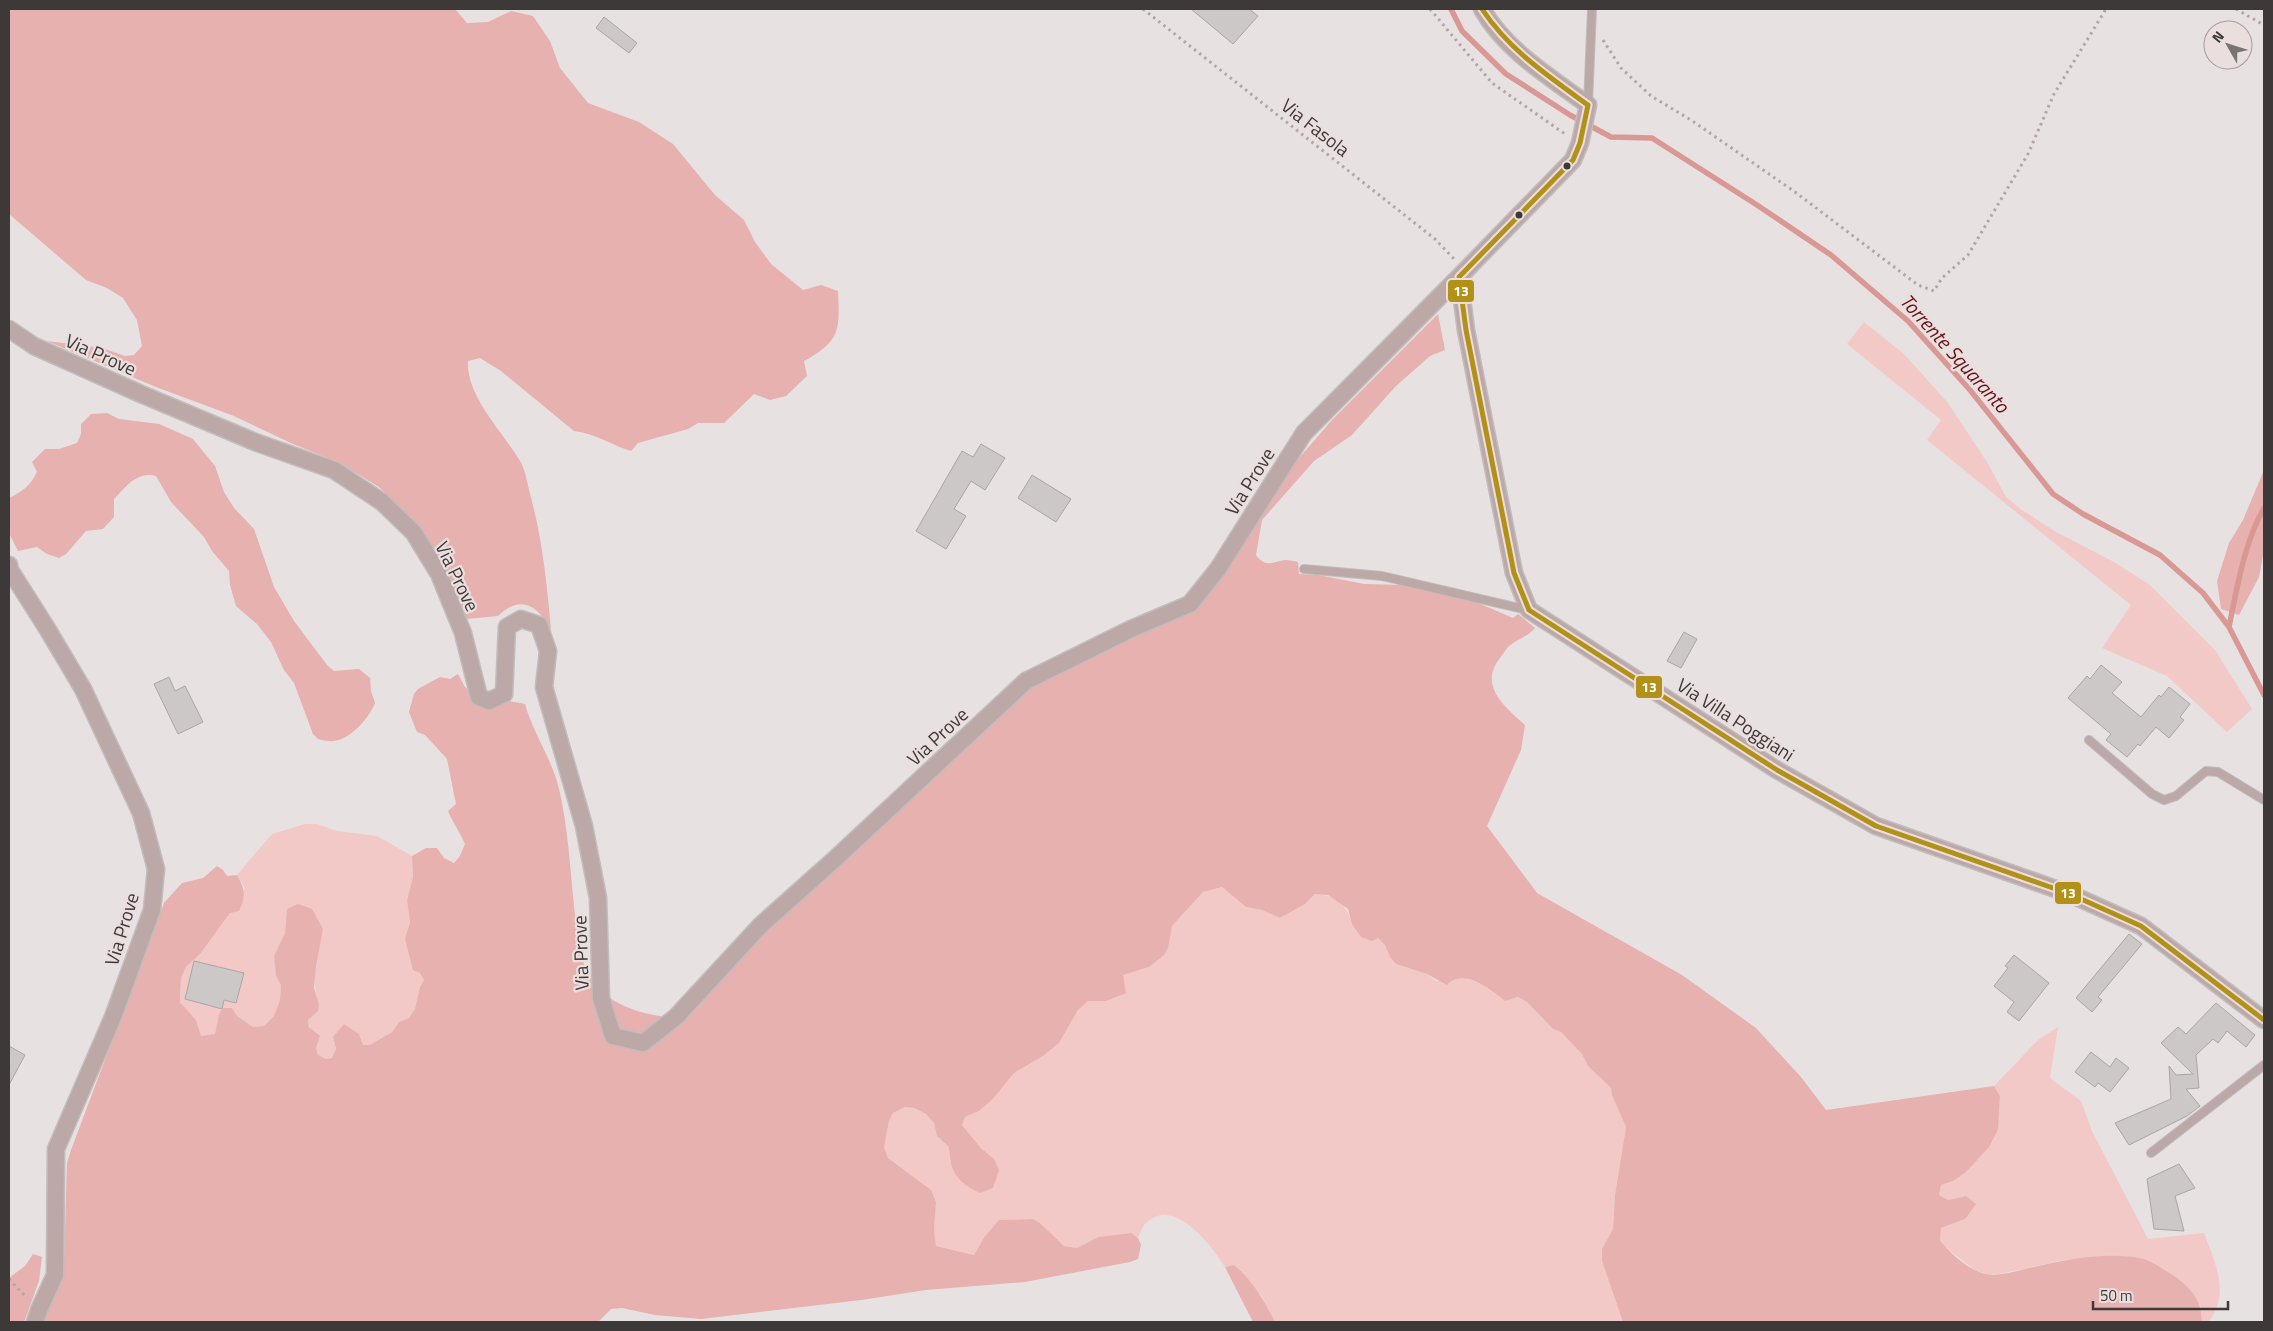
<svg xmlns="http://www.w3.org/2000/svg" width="2273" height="1331" font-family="'Titillium Web',sans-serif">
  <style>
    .green { fill: #f2c9c7 }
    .forest { fill: #e6b1ae }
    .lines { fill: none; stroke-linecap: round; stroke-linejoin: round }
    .stream { stroke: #d99894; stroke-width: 5.5 }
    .building { fill: #cdc8c8; stroke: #aaa6a6 }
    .service-casing { stroke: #c1bdbd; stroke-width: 10 }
    .minor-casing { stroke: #c1bdbd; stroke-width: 19 }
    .path { stroke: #b4a6a6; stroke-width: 3; stroke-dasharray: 2.5 4; stroke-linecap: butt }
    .service { stroke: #bca8a7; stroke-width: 8 }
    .minor { stroke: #bca8a7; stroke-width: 16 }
    .bus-1-casing { stroke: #eadfde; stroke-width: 9 }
    .bus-1 { stroke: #b19117; stroke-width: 5 }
    .bus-dot { fill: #3d3939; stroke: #eadfde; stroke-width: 2 }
    .labels { text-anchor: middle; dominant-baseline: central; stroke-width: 4.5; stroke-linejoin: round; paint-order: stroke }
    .street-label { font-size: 19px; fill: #3d3939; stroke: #eadfde }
    .water-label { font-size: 20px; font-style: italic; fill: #641116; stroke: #eadfde }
    .line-badge { stroke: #eadfde; stroke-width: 2 }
    .badge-label { font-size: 14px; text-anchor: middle; font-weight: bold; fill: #fff }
  </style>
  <rect width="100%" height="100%" fill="#e7e1e1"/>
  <path class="green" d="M 1864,322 L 1904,354 L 1948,403 L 1987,462 L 2006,497 L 2022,510 L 2056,532 L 2114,562 L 2150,585 L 2215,650 L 2252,709 L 2227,732 L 2167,676 L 2102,648 L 2131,605 L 1927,440 L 1941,420 L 1847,344 Z
    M 305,824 L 317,824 L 337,831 L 377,836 L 412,856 L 413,877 L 407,900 L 410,922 L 405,939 L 424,980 L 420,987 L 415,1009 L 409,1018 L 399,1022 L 392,1032 L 370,1045 L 363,1045 L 359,1034 L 350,1029 L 333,1037 L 336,1049 L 332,1058 L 326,1059 L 318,1055 L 308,1020 L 319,1004 C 310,980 318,953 323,929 L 287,909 L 285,933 L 274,956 L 276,975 L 281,985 L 280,1000 L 274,1016 L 264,1026 L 253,1027 L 237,1016 L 232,1008 L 219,1014 L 215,1034 L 201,1037 L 196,1020 L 180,1002 L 181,978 L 186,967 L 200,954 L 230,913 L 245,888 L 237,875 L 272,834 Z
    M 1222,887 L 1246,907 L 1262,910 L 1280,918 L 1305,904 L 1315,894 C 1335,895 1347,904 1352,924 L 1378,938 L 1385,945 L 1390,957 L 1396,964 L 1427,974 L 1436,981 L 1451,980 L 1463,977 L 1486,985 L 1505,1001 L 1518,997 L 1527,1002 L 1553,1029 L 1561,1032 L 1582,1054 L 1588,1066 L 1611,1088 L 1612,1095 L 1626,1127 L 1615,1195 L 1613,1229 L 1602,1249 L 1602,1261 L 1623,1322 L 1275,1322 L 1261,1295 L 1234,1265 L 1225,1267 C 1212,1246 1173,1194 1145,1224 C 1142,1227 1140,1234 1138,1238 L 1131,1233 L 1098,1237 L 1077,1248 L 1064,1246 L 1040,1223 L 1033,1219 L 999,1220 L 985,1236 L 974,1255 L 936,1246 L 934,1230 L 936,1202 L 931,1191 L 888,1158 L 884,1147 L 889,1121 L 893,1113 L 905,1107 L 914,1108 L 926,1114 L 934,1123 L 937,1136 L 949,1147 L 950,1162 L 994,1159 L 981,1148 L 962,1125 L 965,1117 L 979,1111 L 993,1099 L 1014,1073 L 1043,1056 L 1059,1043 L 1078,1010 L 1088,1001 L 1106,1001 L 1123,983 L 1123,975 L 1149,967 L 1168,948 L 1172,926 L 1203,892 Z
    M 2058,1027 L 2050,1078 L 2081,1101 L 2092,1131 L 2148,1239 L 2204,1233 C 2215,1262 2231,1295 2208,1322 L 2202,1322 L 2201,1307 L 2168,1271 L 2145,1260 L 2123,1256 L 2064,1260 L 1999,1274 L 1986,1274 L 1975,1270 L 1945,1247 L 1940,1240 L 1941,1228 L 1965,1219 L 1966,1196 L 1948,1200 L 1939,1195 L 1941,1185 L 1953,1181 L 1989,1147 L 1998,1130 L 2000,1096 L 1994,1086 L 2038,1040 Z"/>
  <path class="forest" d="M 9,9 L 455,9 L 467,23 L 488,22 L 511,11 L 533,16 L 550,41 L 560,68 L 588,103 L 639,122 L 673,144 L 715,195 L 744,220 L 755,242 L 771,264 L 803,290 L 821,285 L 838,291 C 840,331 840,341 804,361 L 807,376 L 786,396 L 770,400 L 754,394 L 724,423 L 698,423 L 688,429 L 638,443 L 631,451 C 611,445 595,433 574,431 L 501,371 L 480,358 L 468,361 C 466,396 503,432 520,461 C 525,469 527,481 529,490 C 542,536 547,583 551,630 C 538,605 520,594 498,616 L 466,619 L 429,542 L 408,516 L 379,487 L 338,462 L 293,444 L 234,416 L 156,387 L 47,341 L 102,348 L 125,356 L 134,355 L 142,346 L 137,320 L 123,298 L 107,288 L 86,280 L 9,214 Z
    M 1438,314 L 1445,350 L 1430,356 L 1396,386 L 1352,435 L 1314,461 L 1262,520 L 1256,555 C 1265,568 1273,562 1285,560 C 1289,560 1294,561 1298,562 L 1299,574 L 1318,575 L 1364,584 L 1404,585 L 1455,593 L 1513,618 L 1518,614 L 1535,628 C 1527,637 1518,639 1509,646 C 1506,649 1503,654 1500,658 C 1478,686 1505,707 1525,725 L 1521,750 L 1487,826 L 1537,893 L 1682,975 L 1756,1028 L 1801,1077 L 1826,1110 L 1994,1086 L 2000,1096 L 1998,1130 L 1989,1147 L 1966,1172 L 1953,1181 L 1941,1185 L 1939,1195 L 1948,1200 L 1966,1196 L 1976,1204 L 1965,1219 L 1941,1228 L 1940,1240 C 1949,1253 1969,1270 1985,1274 C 2001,1277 2018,1270 2034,1267 C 2066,1259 2112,1251 2144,1259 C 2155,1263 2167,1271 2177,1278 C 2194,1292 2201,1300 2202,1322 L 1623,1322 L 1602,1261 L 1602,1249 L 1613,1229 L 1615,1195 L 1626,1127 L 1612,1095 L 1611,1088 L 1588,1066 L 1582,1054 L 1561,1032 L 1553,1029 L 1527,1002 L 1518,997 L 1505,1001 C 1491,989 1463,967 1447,985 L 1427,974 L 1396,964 L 1390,957 L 1385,945 L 1378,938 L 1372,941 L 1361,937 L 1352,924 L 1348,909 L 1328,895 L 1315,894 L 1305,904 L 1280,918 L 1262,910 L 1246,907 L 1222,887 L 1203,892 L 1172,926 L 1168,948 L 1164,955 L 1149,967 L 1123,975 L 1126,993 L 1106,1001 L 1088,1001 L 1078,1010 L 1059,1043 L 1043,1056 L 1014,1073 L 993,1099 L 979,1111 L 965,1117 L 962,1125 L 981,1148 L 994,1159 L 999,1170 L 993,1188 L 980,1193 C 957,1182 950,1172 949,1147 L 937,1136 L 934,1123 L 926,1114 L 914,1108 L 905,1107 L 893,1113 L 889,1121 L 884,1147 L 888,1158 L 931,1190 L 936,1202 L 934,1230 L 936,1246 L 974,1255 L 985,1236 L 999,1220 L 1033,1219 L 1040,1223 L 1064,1246 L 1077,1248 L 1098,1237 L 1131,1233 L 1138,1238 L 1141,1245 L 1138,1259 L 1130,1262 L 1025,1282 L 926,1290 L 861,1300 L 701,1319 L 655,1315 L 622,1308 L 611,1309 L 598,1322 L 44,1322 L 64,1262 L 67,1163 L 71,1150 L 164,903 L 182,883 L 203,878 L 217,866 L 223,870 L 227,876 L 237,875 C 245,889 246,896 239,911 L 230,913 L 200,954 L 186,967 L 181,978 L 180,1002 L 196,1020 L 201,1036 L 215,1034 L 219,1014 L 223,1008 L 232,1008 L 237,1016 L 253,1027 L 264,1026 L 274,1016 L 280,1000 L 281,985 L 276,976 L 274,956 L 285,933 L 287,909 L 298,904 L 312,909 L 323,929 L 316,966 L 314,988 L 319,1004 L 318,1011 L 308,1020 L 309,1027 L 320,1036 L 316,1048 L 318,1055 L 326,1059 L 332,1058 L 336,1049 L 333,1037 L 344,1024 L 359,1034 L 363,1045 L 370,1045 L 392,1032 L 399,1022 L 409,1018 L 415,1009 L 420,987 L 424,980 L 420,973 L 413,970 L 405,939 L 410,922 L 407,900 L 413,877 L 412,856 L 426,848 L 437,848 L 444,858 L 454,863 L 460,856 L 465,844 C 460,832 453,823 448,811 L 456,804 L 447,759 L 425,735 L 417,732 L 409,712 L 414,694 L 418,689 L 440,677 L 450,679 L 458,674 L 465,687 L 473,694 L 525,704 C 533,733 552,759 559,789 C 568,827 570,867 574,906 C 577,930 578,958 591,979 C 607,1004 640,1014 667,1017 L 765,928 L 1034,671 L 1062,653 L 1195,603 L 1293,465 L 1332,420 Z
    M 107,413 L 119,419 L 159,424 L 193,439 L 215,466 L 224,492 L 234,508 L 254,529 L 274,587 L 294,621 L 327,665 L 334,671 L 359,669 L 370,678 L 371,691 L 375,703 C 369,718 351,739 334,741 C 329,742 323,740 318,739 L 313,734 L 294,683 L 284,670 L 271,642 L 257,624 L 236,606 L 230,585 L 229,571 L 212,551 L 204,537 L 171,502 L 156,476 C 137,471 126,487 114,499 L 114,517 L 103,529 L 86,531 L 66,554 L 59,558 L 47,554 L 37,547 L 18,551 L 9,533 L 9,498 C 22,492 31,485 37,472 L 32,462 L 45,449 L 59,449 L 77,443 L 81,434 L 81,424 L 91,414 Z
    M 2264,470 L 2264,550 L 2259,577 L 2239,615 L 2221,609 L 2217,581 L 2229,543 L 2243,520 Z
    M 33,1254 L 42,1257 L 39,1281 L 24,1322 L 9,1322 L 9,1278 L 25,1266 Z
    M 1234,1265 C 1253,1281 1264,1300 1275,1322 L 1253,1322 L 1225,1267 Z"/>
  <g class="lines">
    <path class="stream" d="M 1451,9 L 1462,31 L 1506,74 L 1570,115 L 1611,137 L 1652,138 L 1757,205 L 1831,255 L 1908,321 L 1970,390 L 2053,494 L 2083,514 L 2160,555 L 2203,593 L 2229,627 L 2264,695
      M 2229,627 C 2237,588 2244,543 2264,508"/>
  </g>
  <path class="building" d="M 1191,9 L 1249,9 L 1258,16 L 1233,44 Z
    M 604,17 L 637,43 L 629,53 L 596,28 Z
    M 981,444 L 1005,458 L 985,490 L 971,481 L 954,509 L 966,516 L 946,549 L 916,531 L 962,451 L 973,457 Z
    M 1032,475 L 1071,499 L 1056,522 L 1018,498 Z
    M 1684,632 L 1697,639 L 1681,668 L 1667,661 Z
    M 2101,665 L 2122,682 L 2112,693 L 2141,717 L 2159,695 L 2161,697 L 2169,687 L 2190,704 L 2180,717 L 2184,720 L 2169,738 L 2156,727 L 2140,746 L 2138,744 L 2127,757 L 2106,740 L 2111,734 L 2068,698 L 2087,676 L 2090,679 Z
    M 169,677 L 175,691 L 185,686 L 203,722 L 178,734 L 154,684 Z
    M 2129,934 L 2142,944 L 2098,997 L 2102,1000 L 2092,1012 L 2076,998 Z
    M 2014,955 L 2049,983 L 2019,1021 L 2007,1012 L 2014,1002 L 1994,986 L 2008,968 L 2005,966 Z
    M 194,961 L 244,973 L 236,1003 L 224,1000 L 222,1009 L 185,999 Z
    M 2216,1003 L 2255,1035 L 2246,1047 L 2227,1031 L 2218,1043 L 2213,1039 L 2196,1055 L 2199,1088 L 2186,1089 L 2200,1106 L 2187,1116 L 2129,1145 L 2115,1123 L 2171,1099 L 2169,1066 L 2176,1075 L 2193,1074 L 2161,1043 L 2178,1027 L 2186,1034 Z
    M 9,1046 L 25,1055 L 9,1085 Z
    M 2091,1052 L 2110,1067 L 2116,1058 L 2129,1068 L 2110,1092 L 2098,1083 L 2095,1087 L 2075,1072 Z
    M 2179,1164 L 2195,1188 L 2175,1196 L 2184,1231 L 2154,1229 L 2147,1179 Z"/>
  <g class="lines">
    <defs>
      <path id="service" d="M 1588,104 L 1592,9
        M 1304,569 L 1382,576 L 1528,610
        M 2089,740 L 2152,794 L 2164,800 L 2176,796 L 2206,771 L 2218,772 L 2264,800
        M 2151,1153 L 2264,1065"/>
      <path id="minor" d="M 1482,9 C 1506,51 1550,77 1588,105 L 1580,143 L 1573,160 L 1459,277 L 1466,330 L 1514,573 L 1529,610 L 1777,770 L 1876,826 L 2070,894 L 2141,926 L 2264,1020
        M 9,329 L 34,346 L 141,394 L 255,442 L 334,470 L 382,502 L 414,533 L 439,574 L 463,633 L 479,697 L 489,701 L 504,694 L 507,627 L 521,619 L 539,625 L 548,651 L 544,687 L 584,826 L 598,898 L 601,998 L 613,1036 L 643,1043 L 676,1017 L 761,925 L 836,858 L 1026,681 L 1131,629 L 1190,604 L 1218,569 L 1304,433 L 1459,277
        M 9,565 L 10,570 L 48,630 L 83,689 L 141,813 L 156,869 L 152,910 L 113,1017 L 56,1149 L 55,1275 L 39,1310 L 35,1322"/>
    </defs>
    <use href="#service" class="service-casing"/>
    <use href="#minor" class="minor-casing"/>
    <path class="path" d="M 1143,9 L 1435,239 L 1455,260
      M 1430,9 L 1492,83 L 1565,134
      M 2236,9 L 2264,25
      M 1603,40 L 1621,68 L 1651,96 L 1691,120 L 1795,192 L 1918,285 L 1934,291 L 1942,278 L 1968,255 L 2028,154 L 2054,94 L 2106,9
      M 9,1279 L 27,1298"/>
    <use href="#service" class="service"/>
    <use href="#minor" class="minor"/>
    <defs>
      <path id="bus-1" d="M 1482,9 C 1509,50 1548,76 1588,105
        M 1588,105 L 1580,143 L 1573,160 L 1459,277 L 1466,330 L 1514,573 L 1529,610 L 1777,770 L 1876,826 L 2070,894 L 2141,926 L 2264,1020"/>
    </defs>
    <use href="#bus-1" class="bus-1-casing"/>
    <use href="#bus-1" class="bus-1"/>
  </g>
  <g class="bus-dot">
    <circle cx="1567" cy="166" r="4.5"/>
    <circle cx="1519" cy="215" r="4.5"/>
  </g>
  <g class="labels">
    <g class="street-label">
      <text transform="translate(1316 127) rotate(38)">Via Fasola</text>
      <text transform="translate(101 354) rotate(24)">Via Prove</text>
      <text transform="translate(1249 481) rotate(-58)">Via Prove</text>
      <text transform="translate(458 576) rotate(64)">Via Prove</text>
      <text transform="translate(1736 719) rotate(33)">Via Villa Poggiani</text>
      <text transform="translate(937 736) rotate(-43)">Via Prove</text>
      <text transform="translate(121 929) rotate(-73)">Via Prove</text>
      <text transform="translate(580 953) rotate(-92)">Via Prove</text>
    </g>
    <g class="water-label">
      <text transform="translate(1955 353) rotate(48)">Torrente Squaranto</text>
    </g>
  </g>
  <g class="line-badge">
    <rect x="1447" y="279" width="28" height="24" rx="5" fill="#b19117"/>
    <rect x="1635" y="675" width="28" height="24" rx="5" fill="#b19117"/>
    <rect x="2054" y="881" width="28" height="24" rx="5" fill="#b19117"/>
  </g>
  <g class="badge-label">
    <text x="1461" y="296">13</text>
    <text x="1649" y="692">13</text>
    <text x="2068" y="898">13</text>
  </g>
  <rect width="2273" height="1331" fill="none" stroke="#3d3939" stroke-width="20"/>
  <g transform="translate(2228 45) rotate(309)"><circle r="24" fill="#eadfde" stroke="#a59d9c"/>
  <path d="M0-4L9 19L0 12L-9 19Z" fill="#787474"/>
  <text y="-8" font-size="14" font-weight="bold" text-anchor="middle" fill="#3d3939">N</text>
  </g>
  <path d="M2093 1301v8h135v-8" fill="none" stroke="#3d3939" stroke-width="2.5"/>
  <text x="2100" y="1301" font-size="15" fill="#3d3939" stroke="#eadfde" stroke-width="4" paint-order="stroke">50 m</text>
</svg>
